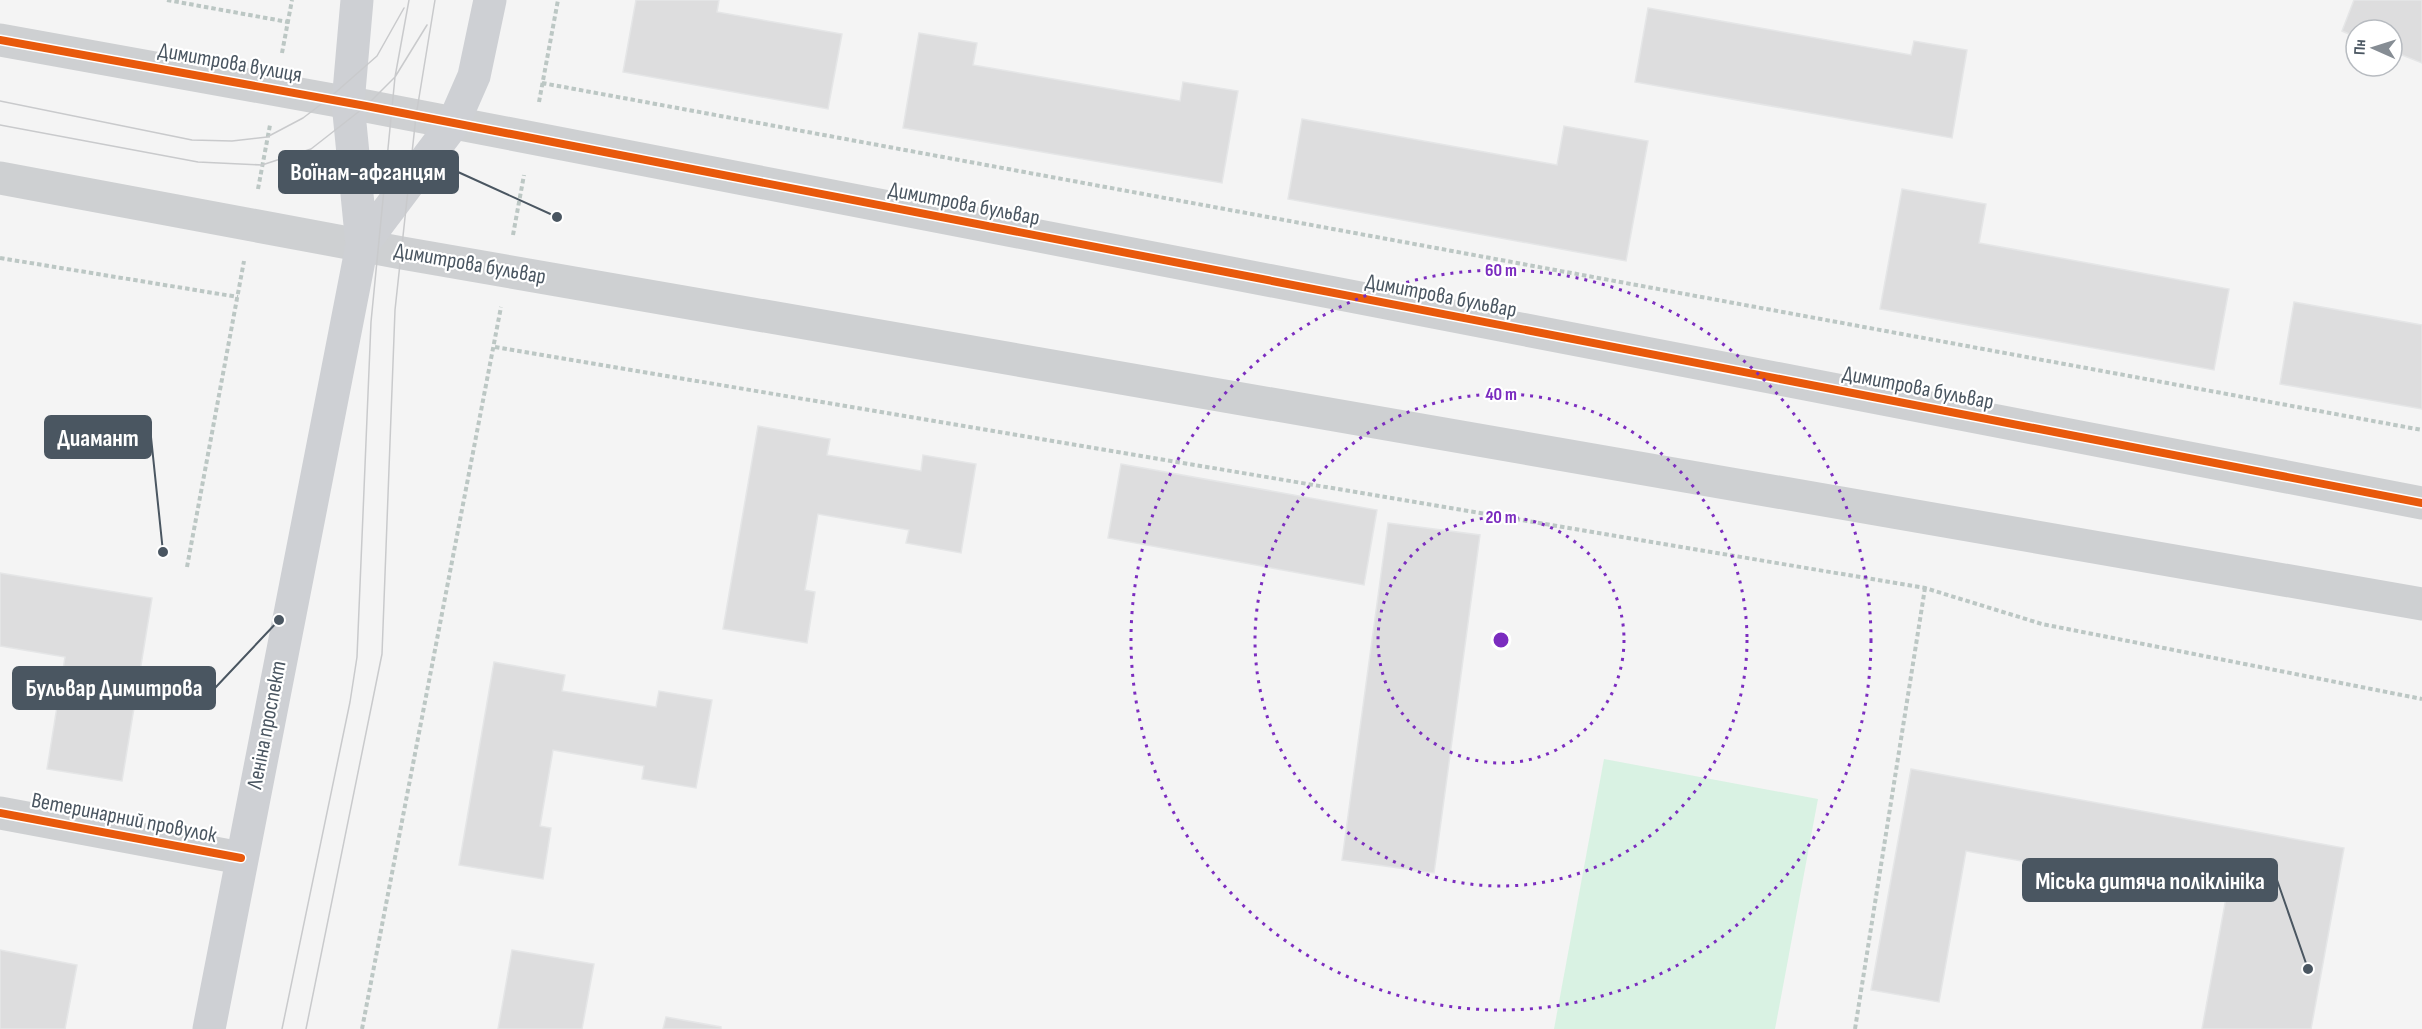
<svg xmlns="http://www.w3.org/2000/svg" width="2422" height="1029" font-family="'Sofia Sans Condensed',sans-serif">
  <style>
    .green { fill: #d9f2e3 }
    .building { fill: #ddddde; stroke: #e5e6e7; stroke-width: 1.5 }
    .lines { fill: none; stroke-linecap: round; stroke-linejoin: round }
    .path { stroke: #bcc7c4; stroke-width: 4; stroke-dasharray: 4.5 3; stroke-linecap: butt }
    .minor { stroke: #ced0d2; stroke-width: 33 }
    .tertiary { stroke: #ced0d2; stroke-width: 33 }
    .secondary { stroke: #ced0d4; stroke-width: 33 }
    .tram { stroke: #c9cacc; stroke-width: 1.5 }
    .cycleway-casing { stroke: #fff; stroke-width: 11 }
    .cycleway { stroke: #e8590c; stroke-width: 8 }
    .ring { fill: none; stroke: #7b2cbf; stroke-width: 3; stroke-dasharray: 3 6 }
    .labels { text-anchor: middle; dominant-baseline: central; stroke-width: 4.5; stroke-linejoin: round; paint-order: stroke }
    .street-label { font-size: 22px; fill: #4a5661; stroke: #fff }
    .centre { fill: #7b2cbf; stroke: #fff; stroke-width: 3 }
    .ring-label { font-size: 18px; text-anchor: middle; font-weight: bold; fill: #7b2cbf; stroke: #fff; stroke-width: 4.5; stroke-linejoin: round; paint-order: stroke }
    .leader { fill: none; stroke: #4a5661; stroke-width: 2 }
    .callout-dot { fill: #4a5661; stroke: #fff; stroke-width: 2 }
    .callout { fill: #4a5661; stroke: #4a5661; stroke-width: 2 }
    .callout-label { font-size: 24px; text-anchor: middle; font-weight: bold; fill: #fff }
  </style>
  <rect width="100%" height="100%" fill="#f4f4f4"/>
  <path class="green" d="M 1604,759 L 1818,799 L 1775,1029 L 1554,1029 Z"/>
  <path class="building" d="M 636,0 L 719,0 L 717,12 L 842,34 L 828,109 L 623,72 Z
    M 2354,0 L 2422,0 L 2422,63 L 2392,51 L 2392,30 L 2356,30 L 2356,37 L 2342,31 Z
    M 1648,8 L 1911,55 L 1914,41 L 1967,50 L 1952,138 L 1635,82 Z
    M 919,33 L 977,43 L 973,65 L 1180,101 L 1183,82 L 1238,91 L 1222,183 L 903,128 Z
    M 1302,119 L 1557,165 L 1564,126 L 1648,141 L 1626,261 L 1288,199 Z
    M 1902,189 L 1986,204 L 1979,243 L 2229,289 L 2214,370 L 1880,309 Z
    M 2294,302 L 2422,325 L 2422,409 L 2280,384 Z
    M 758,426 L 830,439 L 827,455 L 921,471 L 923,455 L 976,464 L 961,553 L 906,543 L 909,530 L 818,514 L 805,590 L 815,592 L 807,643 L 723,629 Z
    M 1121,464 L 1377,510 L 1364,585 L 1108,538 Z
    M 1388,523 L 1480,535 L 1434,873 L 1342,860 Z
    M 0,573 L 152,598 L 122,781 L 47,769 L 65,657 L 0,646 Z
    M 494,662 L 565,675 L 562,691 L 656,707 L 659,691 L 712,700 L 696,788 L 642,779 L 644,766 L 553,750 L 540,826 L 551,828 L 543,879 L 459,865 Z
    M 1911,769 L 2344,848 L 2311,1029 L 2202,1029 L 2226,898 L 1966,851 L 1939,1002 L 1871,990 Z
    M 0,950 L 77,965 L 65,1029 L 0,1029 Z
    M 512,950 L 594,964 L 582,1029 L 498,1029 Z
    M 666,1017 L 721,1027 L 721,1029 L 663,1029 Z"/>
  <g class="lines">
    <path class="path" d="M 167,0 L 288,22
      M 282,53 L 292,0
      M 542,83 L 2422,430
      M 539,102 L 558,0
      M 258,189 L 270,125
      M 513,235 L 524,175
      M 0,258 L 238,297
      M 495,347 L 1925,588 L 2042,624 L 2422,699
      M 187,567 L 244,261
      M 362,1029 L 501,307
      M 1855,1029 L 1925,588"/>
    <path class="minor" d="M 0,813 L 241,858"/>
    <path class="tertiary" d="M 0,40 L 366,106 L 2422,503
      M 0,178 L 402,253 L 2422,604"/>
    <path class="secondary" d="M 362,245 L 453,124 L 474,76 L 490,0
      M 209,1029 L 362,245 L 348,103 L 357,0"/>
    <path class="tram" d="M 0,101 L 192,140 L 232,141 L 267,137 L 303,118 L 328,99 L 377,56 L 404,8
      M 0,125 L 198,162 L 262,165 L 311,149 L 366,106 L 395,77 L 427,25
      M 282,1029 L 350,702 L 357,657 L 371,322 L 395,77 L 409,0
      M 306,1029 L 382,654 L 395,310 L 416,116 L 435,0"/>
    <defs>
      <path id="cycleway" d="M 0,40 L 366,106 L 2422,503
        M 0,813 L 241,858"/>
    </defs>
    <use href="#cycleway" class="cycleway-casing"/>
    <use href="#cycleway" class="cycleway"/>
  </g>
  <g class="ring">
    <circle cx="1501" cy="640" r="123"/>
    <circle cx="1501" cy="640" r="246"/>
    <circle cx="1501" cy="640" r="370"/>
  </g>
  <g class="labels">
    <g class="street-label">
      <text transform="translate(230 63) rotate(10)">Димитрова вулиця</text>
      <text transform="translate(964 204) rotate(11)">Димитрова бульвар</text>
      <text transform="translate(470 264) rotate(10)">Димитрова бульвар</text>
      <text transform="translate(1441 296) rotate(11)">Димитрова бульвар</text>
      <text transform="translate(1918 388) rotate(11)">Димитрова бульвар</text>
      <text transform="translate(267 725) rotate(-79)">Леніна проспект</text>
      <text transform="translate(124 818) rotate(11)">Ветеринарний провулок</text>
    </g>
  </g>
  <circle cx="1501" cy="640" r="9" class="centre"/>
  <g class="ring-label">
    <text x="1501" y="276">60 m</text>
    <text x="1501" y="400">40 m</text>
    <text x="1501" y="523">20 m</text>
  </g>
  <path class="leader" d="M557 217L458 172M163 552L151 437M279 620L215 688M2308 969L2277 880"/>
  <g class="callout-dot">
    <circle cx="557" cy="217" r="6"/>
    <circle cx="163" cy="552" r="6"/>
    <circle cx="279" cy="620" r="6"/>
    <circle cx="2308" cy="969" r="6"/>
  </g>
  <g class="callout">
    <rect x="279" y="151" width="179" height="42" rx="6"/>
    <rect x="45" y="416" width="106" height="42" rx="6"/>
    <rect x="13" y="667" width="202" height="42" rx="6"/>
    <rect x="2023" y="859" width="254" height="42" rx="6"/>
  </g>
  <g class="callout-label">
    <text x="368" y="180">Воїнам-афганцям</text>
    <text x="98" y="446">Диамант</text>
    <text x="114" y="696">Бульвар Димитрова</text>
    <text x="2150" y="889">Міська дитяча поліклініка</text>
  </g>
  <g transform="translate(2374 48) rotate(273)"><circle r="28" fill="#ffffff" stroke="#b7bbc0" stroke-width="1.5"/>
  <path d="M0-4.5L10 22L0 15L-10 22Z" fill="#868d94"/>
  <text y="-9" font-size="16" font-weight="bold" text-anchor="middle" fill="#4a5661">Пн</text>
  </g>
</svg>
